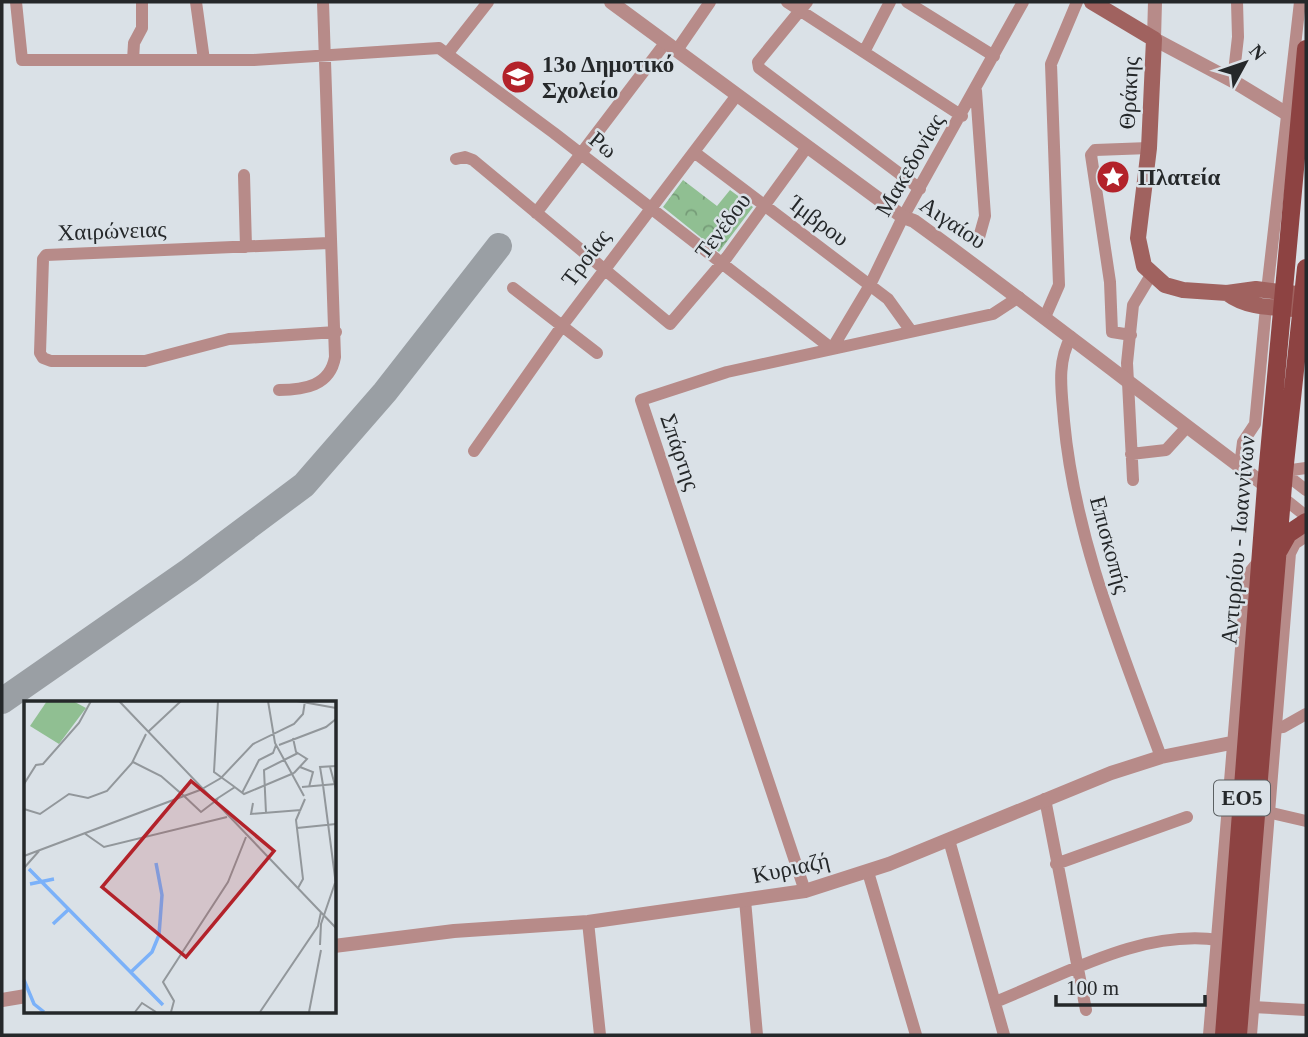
<svg xmlns="http://www.w3.org/2000/svg" width="1308" height="1037" font-family="'Times New Roman',serif">
  <style>
    .park { fill: url(#park-crowns) }
    .lines { fill: none; stroke-linecap: round; stroke-linejoin: round }
    .taxiway { stroke: #9a9fa4; stroke-width: 26 }
    .minor { stroke: #b78b89; stroke-width: 12 }
    .tertiary { stroke: #b78b89; stroke-width: 14 }
    .secondary { stroke: #a0625f; stroke-width: 16 }
    .primary { stroke: #8d4342; stroke-width: 18 }
    .labels { text-anchor: middle; dominant-baseline: central; stroke-width: 5; stroke-linejoin: round; paint-order: stroke }
    .shield { fill: #dae1e7; stroke: #5b6063; stroke-width: 2 }
    .shield-label { font-size: 21px; font-weight: bold; fill: #25282a }
    .poi-label { font-size: 23px; font-weight: bold; fill: #25282a; stroke: #dae1e7; text-anchor: start }
    .street-label { font-size: 23px; fill: #25282a; stroke: #dae1e7 }
    .inset-river { fill: none; stroke: #7bb1f9; stroke-width: 3.5 }
    .inset-road { fill: none; stroke: #92979b; stroke-width: 2 }
    .view { fill: #b3222a; fill-opacity: 0.15; stroke: #b3222a; stroke-width: 3.5 }
    .inset-edge { fill: none; stroke: #25282a; stroke-width: 3.5 }
  </style>
  <defs>
    <pattern id="park-crowns" width="20" height="18" patternUnits="userSpaceOnUse" patternTransform="scale(1.75)"><rect width="20" height="18" fill="#90bf92"/><path d="M2 6a3 3 0 1 1 6 0M12 15a3 3 0 1 1 6 0" fill="none" stroke="#759b77"/></pattern>
  </defs>
  <rect width="100%" height="100%" fill="#dae1e7"/>
  <path class="park" d="M 683,180 L 717,206 L 730,190 L 753,207 L 719,252 L 663,207 Z"/>
  <g class="lines">
    <path class="taxiway" d="M 2,701 L 189,571 L 304,485 L 385,392 L 499,246"/>
    <path class="minor" d="M 16,2 L 22,60 L 254,60 L 439,48 L 554,133 L 831,348
      M 196,2 L 204,60
      M 787,2 L 962,116
      M 807,2 L 758,62 L 759,68 L 920,189
      M 907,2 L 994,56
      M 677,50 L 710,2
      M 864,52 L 890,2
      M 448,53 L 488,2
      M 133,60 L 134,43 L 142,28 L 142,2
      M 1233,81 L 1238,37 L 1237,2
      M 976,91 L 985,216 L 978,241
      M 694,152 L 888,299 L 911,331
      M 456,159 L 465,157 L 473,160 L 670,324 L 727,257 L 807,147
      M 244,175 L 246,247
      M 536,213 L 666,42
      M 329,243 L 46,255 L 43,259 L 40,353 L 43,358 L 51,361 L 145,361 L 229,339 L 336,332
      M 513,288 L 597,353
      M 1267,291 L 1300,2
      M 1045,317 L 1059,285 L 1051,64 L 1077,2
      M 1131,335 L 1112,332 L 1110,282 L 1091,155 L 1095,150 L 1149,148
      M 1071,337 C 1056,363 1062,393 1064,421 C 1075,539 1120,646 1161,757
      M 833,347 L 870,285 L 903,217 L 1023,2
      M 279,390 C 304,390 330,386 335,357 L 323,2
      M 474,451 L 562,326 L 737,95
      M 1131,454 L 1166,450 L 1187,427
      M 1240,466 L 1243,442 L 1255,424 L 1266,307
      M 1284,471 L 1306,468
      M 1284,473 L 1306,490
      M 1133,480 L 1127,363 L 1133,305 L 1151,275
      M 1282,497 L 1306,516
      M 1274,728 L 1283,727 L 1306,714
      M 1045,799 L 1086,1010
      M 1267,812 L 1306,821
      M 949,840 L 1004,1035
      M 1056,864 L 1187,817
      M 868,872 L 916,1035
      M 805,891 L 641,400 L 727,372 L 993,314 L 1019,297
      M 745,900 L 757,1035
      M 588,922 L 600,1035
      M 995,1002 C 1066,974 1141,929 1219,940
      M 1252,1007 L 1306,1010"/>
    <path class="tertiary" d="M 611,2 L 903,217 L 914,221 C 1033,307 1148,398 1266,486
      M 1155,2 L 1154,39 L 1233,81 L 1297,120
      M 334,946 L 454,931 L 588,922 L 805,891 L 889,864 L 1111,773 L 1161,757 L 1236,742
      M 2,1000 L 26,996
      M 1210,1035 L 1248,576 L 1261,560
      M 1250,1035 L 1289,553 L 1294,543 L 1306,535"/>
    <path class="secondary" d="M 1092,2 L 1154,39 L 1149,148 L 1138,238 L 1144,266 L 1165,285 L 1183,290 L 1227,293 L 1256,289 L 1297,294
      M 1227,293 C 1247,308 1270,307 1295,309"/>
    <path class="primary" d="M 1279,550 L 1288,534 L 1306,522
      M 1224,1035 L 1266,486 L 1306,49
      M 1238,1035 L 1284,473 L 1306,268"/>
  </g>
  <defs>
    <symbol id="school-disc" viewBox="-11 -11 22 22"><circle r="9.5" fill="#b3222a" stroke="#dae1e7"/><path d="M0-5L7-2L0 1L-7-2ZM-4 1L0 2.5L4 1V4Q0 6-4 4Z" fill="#fff"/></symbol>
    <symbol id="sight-disc" viewBox="-11 -11 22 22"><circle r="9.5" fill="#b3222a" stroke="#dae1e7"/><path d="M0-6L1.8-2.2L6-1.7L2.9 1.2L3.7 5.4L0 3.3L-3.7 5.4L-2.9 1.2L-6-1.7L-1.8-2.2Z" fill="#fff"/></symbol>
  </defs>
  <g fill-rule="evenodd">
    <use href="#school-disc" x="499" y="58" width="38" height="38"/>
    <use href="#sight-disc" x="1094" y="158" width="38" height="38"/>
  </g>
  <g class="labels">
    <rect class="shield" x="1214" y="780.5" width="56" height="35" rx="5"/>
    <g class="shield-label">
      <text x="1242" y="798">ΕΟ5</text>
    </g>
    <g class="poi-label">
      <text x="542" y="64">13ο Δημοτικό<tspan x="542" dy="26">Σχολείο</tspan></text>
      <text x="1138" y="177">Πλατεία</text>
    </g>
    <g class="street-label">
      <text transform="translate(1129 93) rotate(-87)">Θράκης</text>
      <text transform="translate(603 145) rotate(39)">Ρω</text>
      <text transform="translate(910 165) rotate(-60)">Μακεδονίας</text>
      <text transform="translate(819 221) rotate(37)">Ίμβρου</text>
      <text transform="translate(953 223) rotate(34)">Αιγαίου</text>
      <text transform="translate(723 226) rotate(-53)">Τενέδου</text>
      <text transform="translate(112 231) rotate(-2)">Χαιρώνειας</text>
      <text transform="translate(586 258) rotate(-53)">Τροίας</text>
      <text transform="translate(680 452) rotate(71)">Σπάρτης</text>
      <text transform="translate(1238 540) rotate(-85)">Αντιρρίου - Ιωαννίνων</text>
      <text transform="translate(1110 545) rotate(75)">Επισκοπής</text>
      <text transform="translate(791 868) rotate(-12)">Κυριαζή</text>
    </g>
  </g>
  <g transform="translate(24 701)">
    <rect width="312" height="312" fill="#dae1e7"/>
    <path d="M 23,0 L 49,0 L 62,7 L 35,43 L 6,25 Z" fill="#90bf92"/>
    <path class="inset-river" d="M 5,168 L 139,304M 6,183 L 30,178M 29,223 L 45,208M 107,271 L 128,251 L 135,234 L 138,194 L 132,162M 0,279 L 10,303 L 20,311"/>
    <path class="inset-road" d="M 95,0 L 312,227M 194,0 L 190,71 L 208,84M 244,0 L 251,42 L 280,95M 273,0 L 312,7M 125,30 L 157,0M 269,37 L 272,51 L 283,58 L 270,72M 255,44 L 302,26 L 312,18M 109,61 L 137,75 L 160,95 L 176,89M 276,66 L 289,71 L 285,86M 306,66 L 312,88M 0,83 L 12,64 L 19,63 L 55,22 L 67,0M 208,84 L 220,93 L 270,72M 299,84 L 296,66 L 312,65M 299,84 L 312,184M 278,86 L 312,83M 178,88 L 197,77 L 229,43 L 270,23 L 279,13 L 281,0M 218,92 L 235,59 L 249,52 L 252,44M 191,99 L 211,86M 229,102 L 227,113 L 277,109M 0,108 L 16,113 L 45,93 L 64,97 L 83,90 L 108,62 L 122,33M 242,112 L 240,69 L 274,52M 273,127 L 312,123M 60,132 L 80,146 L 203,116M 0,155 L 160,95 L 177,111 L 194,98M 0,167 L 15,150M 274,187 L 279,178 L 272,119 L 281,98M 296,244 L 297,223 L 311,182M 111,311 L 118,302 L 132,311M 147,311 L 150,300 L 139,281 L 204,181 L 222,136M 236,311 L 294,225 L 297,211M 285,311 L 297,249"/>
    <path class="view" d="M 167,80 L 250,150 L 162,256 L 78,186 Z"/>
    <rect width="312" height="312" class="inset-edge"/>
  </g>
  <rect width="1308" height="1037" fill="none" stroke="#25282a" stroke-width="7"/>
  <g transform="translate(1245 63) rotate(50)" stroke="#dae1e7" stroke-width="5" paint-order="stroke">
  <path d="M0-5L12 26L0 18L-12 26Z" fill="#25282a"/>
  <text y="-10" font-size="19" font-weight="bold" text-anchor="middle" fill="#25282a">N</text>
  </g>
  <path d="M1056 995v10h149v-10" fill="none" stroke="#25282a" stroke-width="3.5"/>
  <text x="1066" y="995" font-size="21" fill="#25282a" stroke="#dae1e7" stroke-width="5" paint-order="stroke">100 m</text>
</svg>
